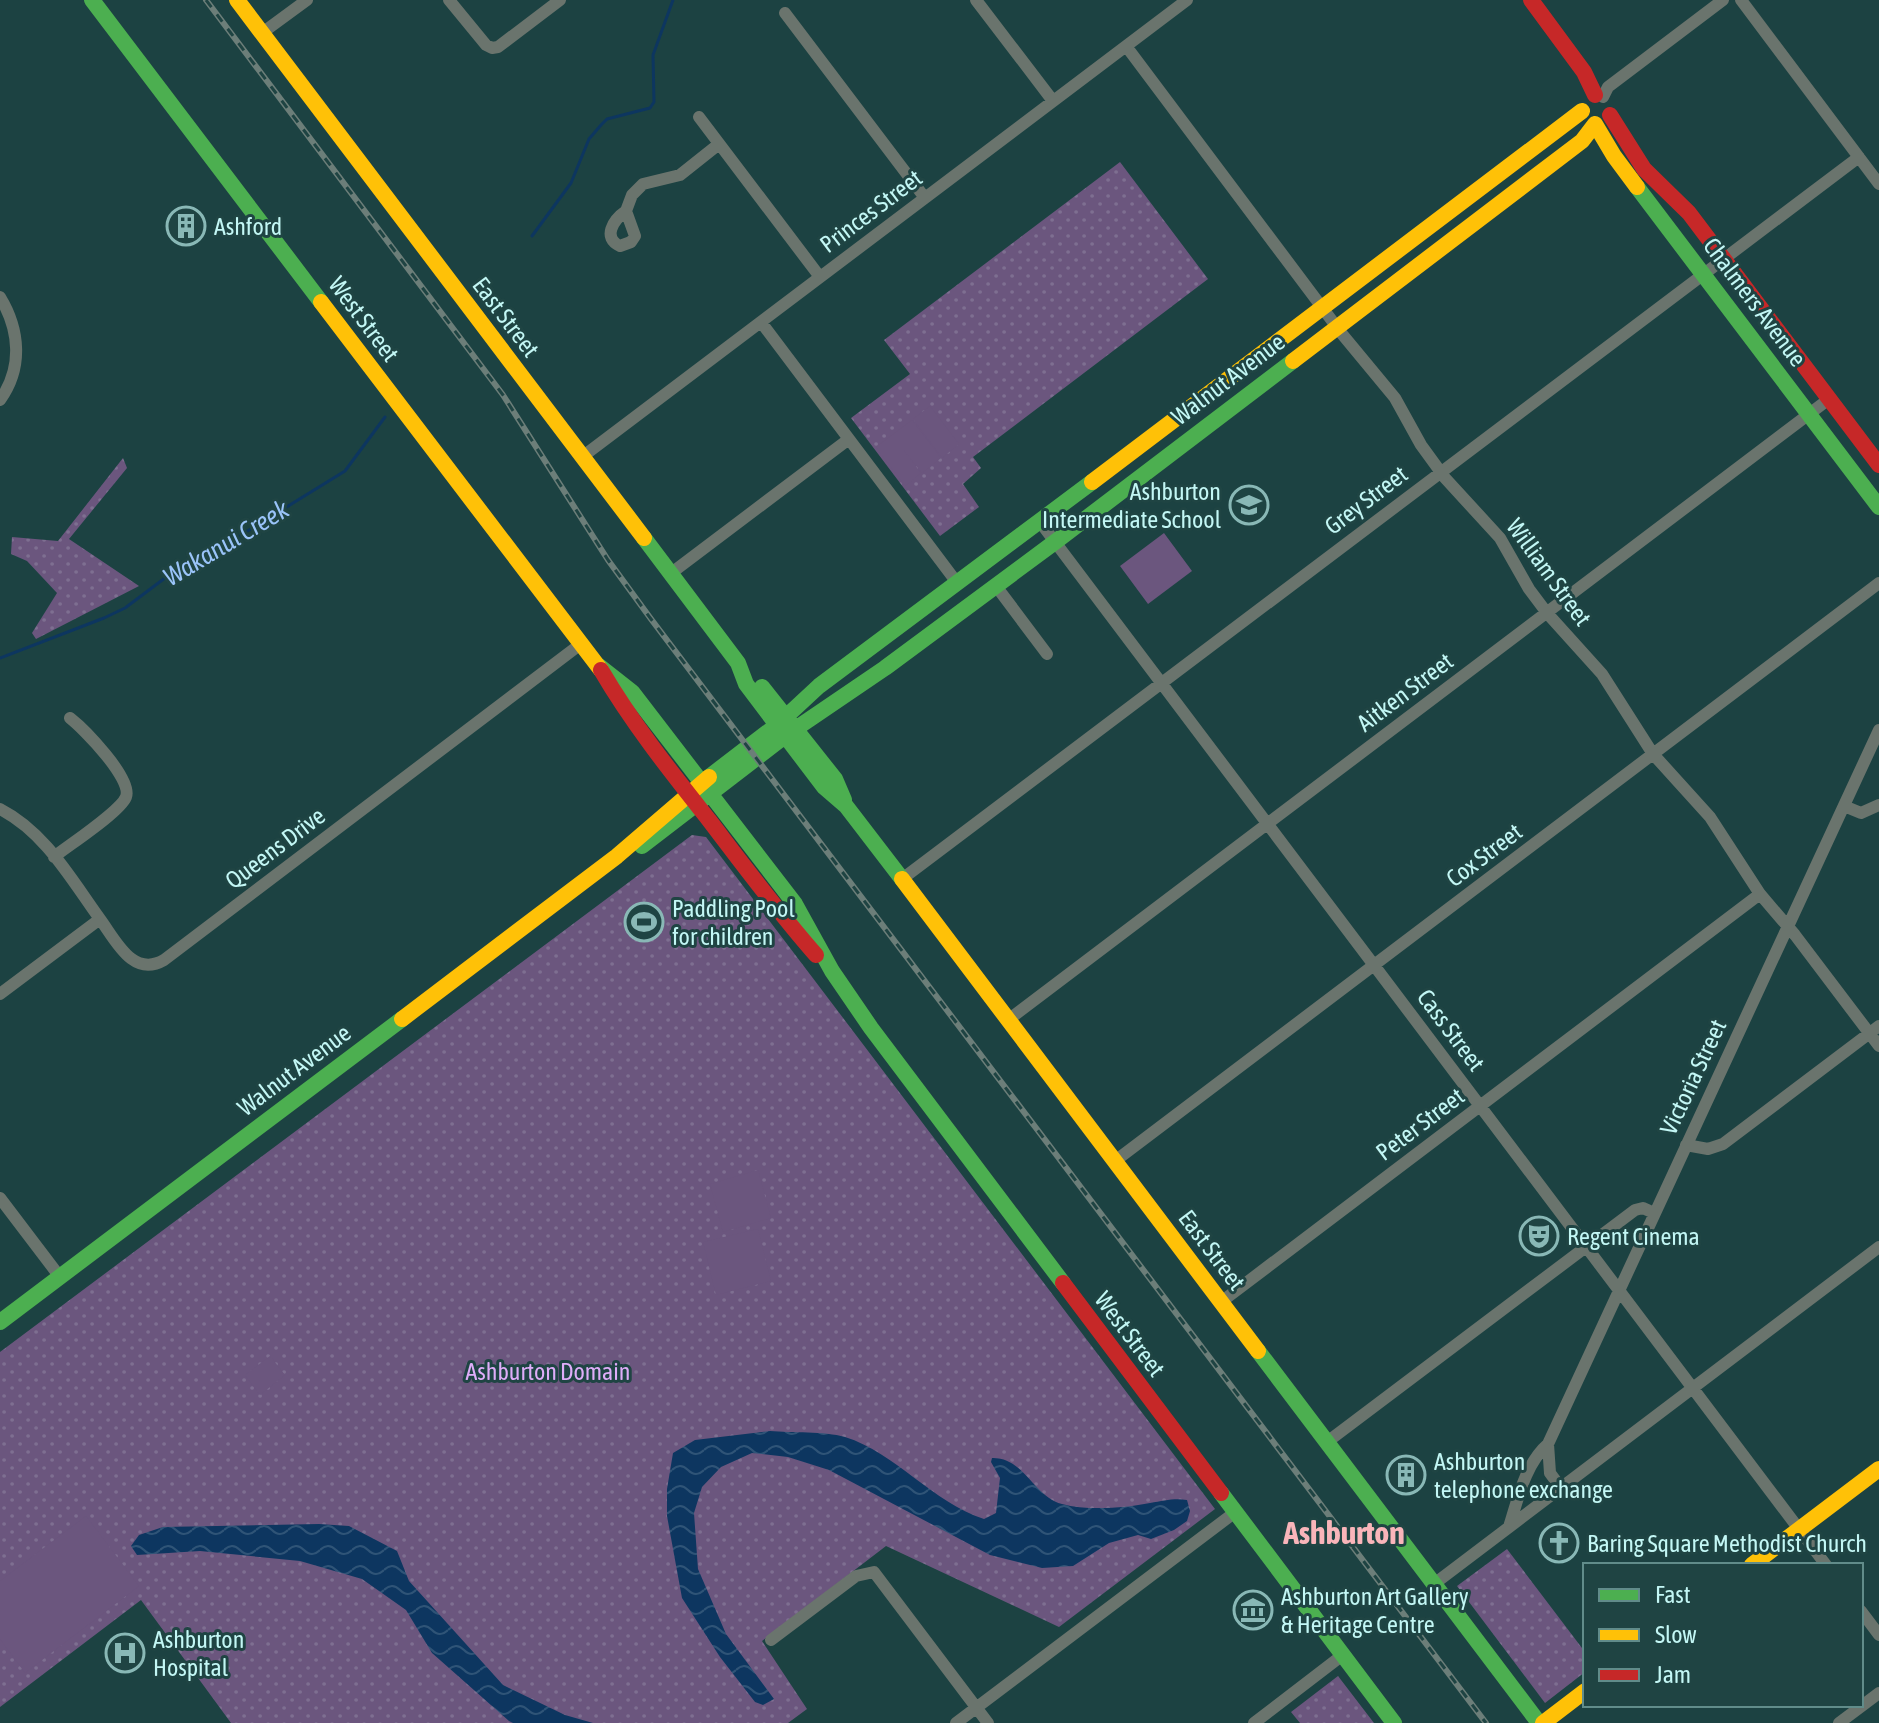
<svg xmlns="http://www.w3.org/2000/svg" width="1879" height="1723" font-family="'Asap Condensed',sans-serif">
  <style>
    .grass { fill: url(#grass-dots) }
    .garden { fill: #6b567e }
    .water { fill: url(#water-waves) }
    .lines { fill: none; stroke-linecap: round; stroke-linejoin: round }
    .stream { stroke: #0d3660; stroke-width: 3 }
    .street { stroke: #6a746d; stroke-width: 12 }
    .fast { stroke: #4caf50; stroke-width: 16 }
    .slow { stroke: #ffc107; stroke-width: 16 }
    .jam { stroke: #c62828; stroke-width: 16 }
    .rail-casing { stroke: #6c7e79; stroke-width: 6 }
    .rail { stroke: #1f4443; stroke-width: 3; stroke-dasharray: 9; stroke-linecap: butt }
    .labels { text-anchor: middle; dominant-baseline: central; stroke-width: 6; stroke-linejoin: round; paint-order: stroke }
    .street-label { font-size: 24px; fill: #c3f7f5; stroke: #1f4443 }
    .poi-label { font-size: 24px; fill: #c3f7f5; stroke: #1f4443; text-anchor: start }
    .park-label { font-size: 24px; fill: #dfadf9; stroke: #1f4443 }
    .water-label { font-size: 26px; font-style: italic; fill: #9ac4f9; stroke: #1f4443 }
    .district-label { font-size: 32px; font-weight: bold; fill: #f9b5ba; stroke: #1f4443 }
  </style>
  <defs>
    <pattern id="grass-dots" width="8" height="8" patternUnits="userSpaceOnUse" patternTransform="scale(2)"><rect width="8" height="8" fill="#6b567e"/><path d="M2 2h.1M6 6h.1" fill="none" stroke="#7e6f91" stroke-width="1.8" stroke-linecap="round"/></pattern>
    <pattern id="water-waves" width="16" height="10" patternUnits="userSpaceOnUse" patternTransform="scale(2)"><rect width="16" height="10" fill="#0d3660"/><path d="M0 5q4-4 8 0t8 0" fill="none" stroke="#2f5477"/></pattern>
  </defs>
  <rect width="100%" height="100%" fill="#1c4242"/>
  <path class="grass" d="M 1120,162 L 1208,279 L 973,457 L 981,468 L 963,484 L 979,507 L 940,536 L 851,418 L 910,374 L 884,340 Z
    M 123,458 L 127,468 L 69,539 L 139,586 L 36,639 L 32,633 L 57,593 L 27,561 L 11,554 L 12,537 L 58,541 Z
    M 692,835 L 706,837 L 1215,1509 L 1059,1627 L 886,1546 L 762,1641 L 807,1709 L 788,1723 L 231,1723 L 141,1600 L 0,1707 L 0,1352 Z
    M 1507,1549 L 1585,1652 L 1585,1672 L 1545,1703 L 1457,1586 Z
    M 1338,1676 L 1374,1723 L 1300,1723 L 1291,1712 Z"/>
  <path class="garden" d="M 930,406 L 959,444 L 942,458 L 913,419 Z
    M 912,420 L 941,458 L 922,473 L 902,448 L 921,473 L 905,486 L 876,447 Z
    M 1164,533 L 1192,571 L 1148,604 L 1120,566 Z
    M 758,1170 L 771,1218 L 723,1232 L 710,1184 Z
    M 758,1229 L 771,1281 L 716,1295 L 703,1242 Z
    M 270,1356 L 285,1375 L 260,1395 L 245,1375 Z
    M 86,1516 L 139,1586 L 25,1673 L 0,1639 L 0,1581 Z"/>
  <path class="water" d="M 770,1431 C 792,1433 824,1431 845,1437 C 896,1453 932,1502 984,1519 L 996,1513 L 1000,1478 L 991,1462 L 992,1458 C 1024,1457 1034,1497 1062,1504 C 1088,1511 1124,1508 1150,1503 C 1164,1501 1173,1498 1187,1500 L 1190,1511 L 1187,1521 L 1174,1530 L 1151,1539 L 1138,1535 L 1109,1543 L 1073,1566 L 1042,1568 L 990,1555 L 829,1470 L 788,1457 L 752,1453 L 721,1467 L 702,1487 L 694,1513 L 698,1569 L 726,1634 L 774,1699 L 763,1705 L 755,1702 L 720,1657 L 682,1598 L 667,1516 L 667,1489 L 673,1453 L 695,1440 Z
    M 319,1524 L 349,1526 L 397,1551 L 409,1581 L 503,1685 L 565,1715 L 593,1723 L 513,1723 L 509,1721 L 432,1653 L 406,1610 L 362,1579 L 300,1561 L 200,1551 L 137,1555 L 131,1546 L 139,1535 L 163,1527 Z"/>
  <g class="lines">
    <path class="stream" d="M 532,236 L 571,183 L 589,139 L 601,125 L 607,119 L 650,108 L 654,102 L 653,55 L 673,0
      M 0,658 L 104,618 L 125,608 L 193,557 L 233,540 L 345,471 L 385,417"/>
    <path class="street" d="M 449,0 L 486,45 L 492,48 L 498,47 L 560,0
      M 976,0 L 1053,101
      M 1741,0 L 1879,184
      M 785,13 L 925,198
      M 262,33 L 307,0
      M 1126,46 L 1342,334 L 1395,398 L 1421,445 L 1445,478 L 1500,538 L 1529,589 L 1547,613 L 1602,674 L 1653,754 L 1710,817 L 1760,894 L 1795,935 L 1879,1046
      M 1603,97 L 1608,87 L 1723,0
      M 699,117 L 820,277
      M 626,211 C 613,220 602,238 620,246 L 631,242 L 635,236 L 626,211 L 632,195 L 643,184 L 680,175 L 719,144
      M 0,297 C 20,330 23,368 0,400
      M 761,322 L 958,584
      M 582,457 L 1187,0
      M 1040,522 L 1826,1565
      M 670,574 L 849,439
      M 996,586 L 1047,654
      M 1844,806 L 1861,813 L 1879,805
      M 0,809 C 45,832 71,879 100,919
      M 54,857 C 69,845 120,812 126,797 C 133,779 84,729 70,718
      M 902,879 L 1859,157
      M 0,994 L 100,919 C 116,941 133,978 164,960 L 582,643
      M 1008,1020 L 1829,399
      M 1686,1145 L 1708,1149 L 1723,1144 L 1879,1026
      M 1115,1161 L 1879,583
      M 0,1198 L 60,1277
      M 1221,1302 L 1760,894
      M 1327,1442 L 1635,1210 L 1643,1208 L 1654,1213
      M 1548,1444 L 1550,1473 L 1561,1488
      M 1509,1527 C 1518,1499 1525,1464 1548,1444 L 1879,730
      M 1434,1584 L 1879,1247
      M 1861,1611 L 1879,1635
      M 771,1640 L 856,1576 L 874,1572 L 988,1723
      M 956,1723 L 1234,1513
      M 1254,1723 L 1344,1654
      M 1839,1723 L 1879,1693"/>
    <path class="fast" d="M 92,0 L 321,302
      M 1637,187 L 1879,507
      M 644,538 L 738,663 L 746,684 L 824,787 L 846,806 L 902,879
      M 599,666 L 632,692 L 795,904 L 832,971 L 871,1028 L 1063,1283
      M 762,687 L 835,779 L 844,800
      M 709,777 L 777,725 L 819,686 L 1092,482
      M 642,846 L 785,736 L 885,668 L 1055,542 L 1293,361
      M 0,1322 L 402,1019
      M 1258,1351 L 1539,1723
      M 1221,1493 L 1394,1723"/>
    <path class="slow" d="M 237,0 L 644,538
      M 321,302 L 601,670
      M 1293,361 L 1582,141 L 1595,124 L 1614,156 L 1637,187
      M 1092,482 L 1582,111
      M 902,879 L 1258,1351
      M 402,1019 L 617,856 L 709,777
      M 1752,1565 L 1879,1469
      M 1543,1723 L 1585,1691"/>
    <path class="jam" d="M 1531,0 L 1584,72 L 1595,95
      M 1610,115 L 1644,169 L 1689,213 L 1879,465
      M 601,670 C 632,723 671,772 709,820 C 744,866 778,912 816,955
      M 1063,1283 L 1221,1493"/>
    <defs>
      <path id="rail" d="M 206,0 L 503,395 L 608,560 L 651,619 L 1486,1723"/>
    </defs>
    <use href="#rail" class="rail-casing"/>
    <use href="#rail" class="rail"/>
  </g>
  <defs>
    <symbol id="building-ring" viewBox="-11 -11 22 22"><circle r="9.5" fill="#1f4443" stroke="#89b8b6" stroke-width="1.5"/><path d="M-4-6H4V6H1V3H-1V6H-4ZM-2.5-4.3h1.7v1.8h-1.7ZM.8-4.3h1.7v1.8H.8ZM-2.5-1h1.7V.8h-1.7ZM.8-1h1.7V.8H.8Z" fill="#89b8b6"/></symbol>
    <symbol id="school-ring" viewBox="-11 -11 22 22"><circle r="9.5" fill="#1f4443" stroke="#89b8b6" stroke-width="1.5"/><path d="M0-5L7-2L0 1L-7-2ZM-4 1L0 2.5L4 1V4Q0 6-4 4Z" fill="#89b8b6"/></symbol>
    <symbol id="stadium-ring" viewBox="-11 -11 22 22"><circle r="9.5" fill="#1f4443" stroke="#89b8b6" stroke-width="1.5"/><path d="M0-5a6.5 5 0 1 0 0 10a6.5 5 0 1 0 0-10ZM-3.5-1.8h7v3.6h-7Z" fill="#89b8b6"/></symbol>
    <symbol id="theatre-ring" viewBox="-11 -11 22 22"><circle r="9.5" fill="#1f4443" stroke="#89b8b6" stroke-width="1.5"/><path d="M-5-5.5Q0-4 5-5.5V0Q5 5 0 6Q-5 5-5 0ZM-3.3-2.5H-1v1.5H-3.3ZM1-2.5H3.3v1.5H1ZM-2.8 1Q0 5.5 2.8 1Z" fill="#89b8b6"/></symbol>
    <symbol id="church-ring" viewBox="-11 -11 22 22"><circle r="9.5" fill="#1f4443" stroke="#89b8b6" stroke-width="1.5"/><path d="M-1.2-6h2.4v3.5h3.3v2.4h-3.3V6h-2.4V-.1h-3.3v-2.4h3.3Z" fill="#89b8b6"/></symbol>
    <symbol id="museum-ring" viewBox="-11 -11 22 22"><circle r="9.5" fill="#1f4443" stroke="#89b8b6" stroke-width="1.5"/><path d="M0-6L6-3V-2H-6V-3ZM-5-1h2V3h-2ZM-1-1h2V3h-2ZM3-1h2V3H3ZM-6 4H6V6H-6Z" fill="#89b8b6"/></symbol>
    <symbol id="hospital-ring" viewBox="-11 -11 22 22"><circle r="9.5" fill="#1f4443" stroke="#89b8b6" stroke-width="1.5"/><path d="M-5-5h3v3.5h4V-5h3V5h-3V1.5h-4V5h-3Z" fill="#89b8b6"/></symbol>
  </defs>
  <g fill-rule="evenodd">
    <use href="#building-ring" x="164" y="204" width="44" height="44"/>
    <use href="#school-ring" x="1227" y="483" width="44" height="44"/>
    <use href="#stadium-ring" x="622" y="900" width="44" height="44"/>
    <use href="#theatre-ring" x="1517" y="1214" width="44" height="44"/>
    <use href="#building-ring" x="1384" y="1453" width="44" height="44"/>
    <use href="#church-ring" x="1537" y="1521" width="44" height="44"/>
    <use href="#museum-ring" x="1231" y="1588" width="44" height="44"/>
    <use href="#hospital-ring" x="103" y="1631" width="44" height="44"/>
  </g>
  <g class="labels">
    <g class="street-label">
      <text transform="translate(871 211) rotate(-37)">Princes Street</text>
      <text transform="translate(1755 302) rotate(53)">Chalmers Avenue</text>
      <text transform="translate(506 317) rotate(53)">East Street</text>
      <text transform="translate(364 319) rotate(53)">West Street</text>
      <text transform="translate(1228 379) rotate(-37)">Walnut Avenue</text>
      <text transform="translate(1366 500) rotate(-37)">Grey Street</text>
      <text transform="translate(1549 572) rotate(54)">William Street</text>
      <text transform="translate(1405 692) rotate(-37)">Aitken Street</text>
      <text transform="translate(275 848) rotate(-37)">Queens Drive</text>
      <text transform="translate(1484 855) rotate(-37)">Cox Street</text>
      <text transform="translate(1451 1030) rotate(53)">Cass Street</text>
      <text transform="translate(294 1070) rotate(-37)">Walnut Avenue</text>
      <text transform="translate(1693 1077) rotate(-65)">Victoria Street</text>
      <text transform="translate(1420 1124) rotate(-37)">Peter Street</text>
      <text transform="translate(1212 1250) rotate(53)">East Street</text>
      <text transform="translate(1130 1334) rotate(53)">West Street</text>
    </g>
    <g class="poi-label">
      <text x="214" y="226">Ashford</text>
      <text x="1221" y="491" text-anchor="end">Ashburton<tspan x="1221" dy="28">Intermediate School</tspan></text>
      <text x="672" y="908">Paddling Pool<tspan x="672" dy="28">for children</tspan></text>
      <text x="1567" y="1236">Regent Cinema</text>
      <text x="1434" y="1461">Ashburton<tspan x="1434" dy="28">telephone exchange</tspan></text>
      <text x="1587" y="1543">Baring Square Methodist Church</text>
      <text x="1281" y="1596">Ashburton Art Gallery<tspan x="1281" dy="28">&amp; Heritage Centre</tspan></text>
      <text x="153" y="1639">Ashburton<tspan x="153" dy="28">Hospital</tspan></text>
    </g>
    <g class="park-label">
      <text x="548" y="1371">Ashburton Domain</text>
    </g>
    <g class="water-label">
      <text transform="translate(226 543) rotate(-31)">Wakanui Creek</text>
    </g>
    <g class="district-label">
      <text x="1344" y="1532">Ashburton</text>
    </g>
  </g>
  <rect x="1583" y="1563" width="280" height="144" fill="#1f4443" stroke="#618c8a" stroke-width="2"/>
  <rect x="1599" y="1589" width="40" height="12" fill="#4caf50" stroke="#618c8a" stroke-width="2"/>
  <text x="1655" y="1603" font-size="24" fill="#c3f7f5">Fast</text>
  <rect x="1599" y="1629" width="40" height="12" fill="#ffc107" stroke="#618c8a" stroke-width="2"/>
  <text x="1655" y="1643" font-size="24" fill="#c3f7f5">Slow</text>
  <rect x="1599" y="1669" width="40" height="12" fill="#c62828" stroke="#618c8a" stroke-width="2"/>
  <text x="1655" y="1683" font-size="24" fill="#c3f7f5">Jam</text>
</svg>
